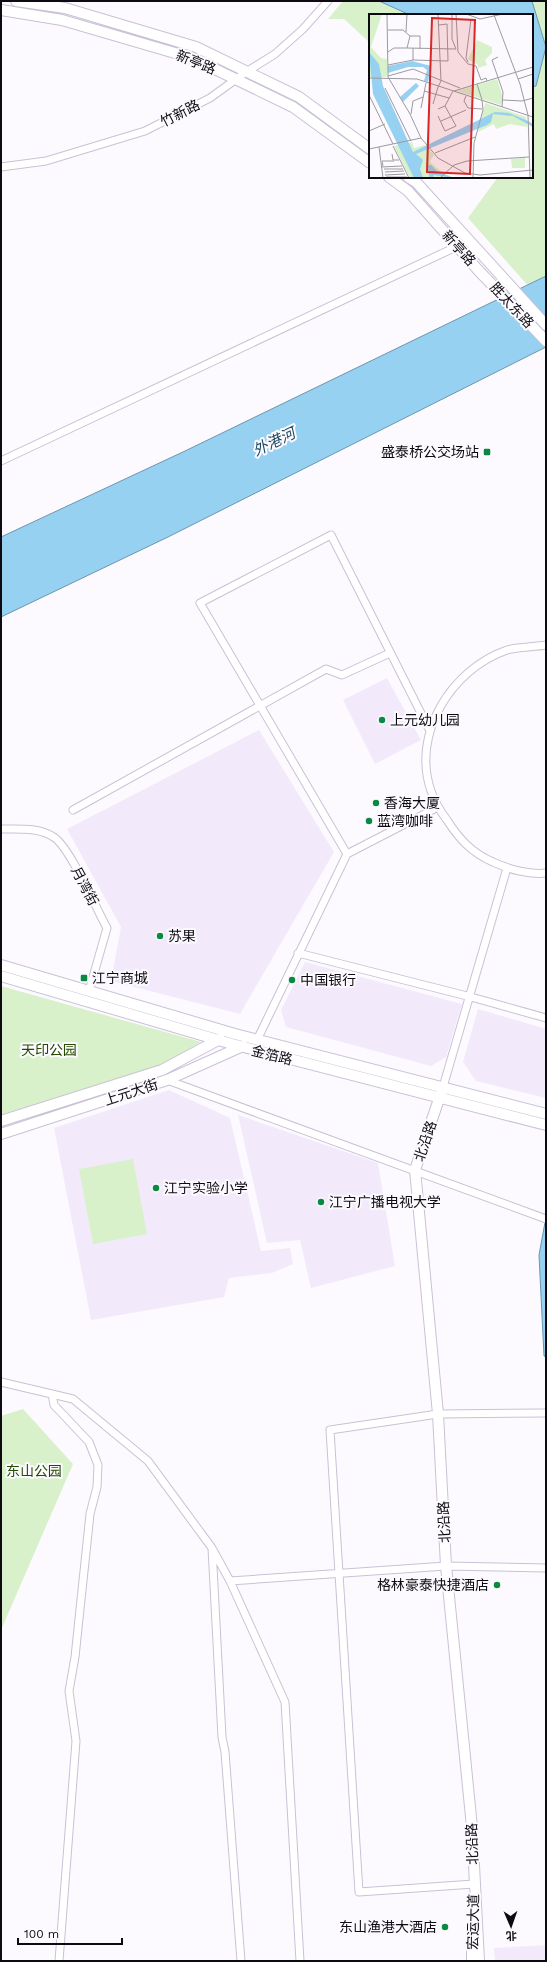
<svg xmlns="http://www.w3.org/2000/svg" width="547" height="1962" font-family="'Work Sans','Noto Sans SC',sans-serif">
  <style>
    .built { fill: #f2eafb }
    .green { fill: #d8f1ca }
    .water { fill: #96d1f1; stroke: #6d95ae }
    .lines { fill: none; stroke-linecap: round; stroke-linejoin: round }
    .street-casing { stroke: #cac1d6; stroke-width: 9 }
    .secondary-casing { stroke: #cac1d6; stroke-width: 12 }
    .street { stroke: #fff; stroke-width: 7 }
    .secondary { stroke: #fff; stroke-width: 10 }
    .poi-dot { fill: #0b8944; stroke: #fcfafe; stroke-width: 1.5 }
    .labels { text-anchor: middle; dominant-baseline: central; stroke-width: 4; stroke-linejoin: round; paint-order: stroke }
    .street-label { font-size: 14px; fill: #0d0a11; stroke: #fcfafe }
    .poi-label { font-size: 14px; fill: #0d0a11; stroke: #fcfafe; text-anchor: start }
    .park-label { font-size: 14px; fill: #244a01; stroke: #fcfafe }
    .water-label { font-size: 15px; font-style: italic; fill: #1a4960; stroke: #fcfafe }
    .inset-road { fill: none; stroke: #9c9a9f; stroke-width: 1 }
    .view { fill: #d62828; fill-opacity: 0.15; stroke: #d62828; stroke-width: 2 }
    .inset-edge { fill: none; stroke: #0d0a11; stroke-width: 2 }
  </style>
  <rect width="100%" height="100%" fill="#fcfafe"/>
  <path class="built" d="M 387,678 L 421,740 L 375,764 L 343,700 Z
    M 259,730 L 334,852 L 240,1014 L 111,981 L 121,927 L 67,829 Z
    M 305,962 L 462,1004 L 446,1057 L 431,1066 L 286,1027 L 281,1010 Z
    M 478,1009 L 546,1029 L 546,1098 L 476,1081 L 463,1062 Z
    M 169,1090 L 230,1118 L 261,1251 L 290,1248 L 293,1264 L 272,1273 L 229,1278 L 224,1297 L 91,1320 L 54,1128 Z
    M 238,1115 L 378,1163 L 395,1266 L 311,1288 L 300,1240 L 267,1243 Z
    M 546,1945 L 546,1961 L 495,1961 L 494,1948 Z"/>
  <path class="green" d="M 343,1 L 546,1 L 546,306 L 468,218 L 498,177 L 532,177 L 532,15 L 370,15 L 369,42 L 344,19 L 328,19 Z
    M 1,986 L 201,1042 L 161,1065 L 1,1116 Z
    M 133,1159 L 147,1234 L 93,1244 L 79,1169 Z
    M 23,1409 L 73,1464 L 1,1630 L 1,1416 Z"/>
  <path class="water" d="M 379,1 L 532,1 L 546,47 L 536,86 L 532,87 L 532,15 L 410,15 Z
    M 546,276 L 546,347 L 168,537 L 1,617 L 1,537 L 185,451 Z
    M 546,1217 L 546,1357 L 544,1356 L 539,1255 Z"/>
  <g class="lines">
    <defs>
      <path id="street" d="M 1,167 L 46,161 L 145,131 L 210,98 L 246,72 L 275,54 L 303,29 L 328,1
        M 1,461 L 458,246
        M 546,645 C 534,647 518,647 507,650 C 452,669 411,733 431,791 C 435,802 440,811 447,820 C 459,839 472,853 493,862 C 508,869 529,875 546,873
        M 73,810 L 326,669 L 342,675 L 390,653
        M 1,829 C 18,829 40,827 55,838 C 71,850 96,908 107,928 L 89,991
        M 347,854 L 200,603 L 331,535 L 430,731
        M 298,953 L 471,997 L 546,1018
        M 257,1040 L 347,854 L 438,807
        M 167,1080 L 546,1219
        M 443,1087 L 507,868
        M 1,1382 L 73,1399 L 148,1461 L 212,1548 L 222,1737 L 225,1752 L 241,1961
        M 52,1394 L 54,1405 L 89,1442 L 98,1465 L 97,1487 L 90,1514 L 75,1657 L 69,1691 L 76,1741 L 59,1961
        M 213,1550 L 230,1581 L 285,1702 L 300,1961
        M 230,1581 L 446,1566 L 546,1568
        M 474,1884 L 359,1892 L 330,1430 L 438,1414 L 546,1413"/>
      <path id="secondary" d="M 16,1 L 65,8 L 196,47 L 299,97 L 370,149
        M 1,10 L 62,20 L 192,58 L 293,107 L 370,163
        M 389,177 L 408,191 L 478,270 L 546,341
        M 408,177 L 416,182 L 546,325
        M 1,965 L 235,1034 L 546,1114
        M 1,976 L 232,1044 L 546,1125
        M 443,1087 L 415,1170 L 438,1414 L 446,1566 L 472,1827 L 479,1961
        M 1,1121 L 162,1070 L 220,1039
        M 1,1134 L 167,1080 L 243,1046
        M 472,1961 L 472,1944"/>
    </defs>
    <use href="#street" class="street-casing"/>
    <use href="#secondary" class="secondary-casing"/>
    <use href="#street" class="street"/>
    <use href="#secondary" class="secondary"/>
  </g>
  <g class="poi-dot">
    <rect x="483" y="448" width="8" height="8" rx="2"/>
    <circle cx="382" cy="720" r="4"/>
    <circle cx="376" cy="803" r="4"/>
    <circle cx="369" cy="821" r="4"/>
    <circle cx="160" cy="936" r="4"/>
    <rect x="80" y="974" width="8" height="8" rx="2"/>
    <circle cx="292" cy="980" r="4"/>
    <circle cx="156" cy="1188" r="4"/>
    <circle cx="321" cy="1202" r="4"/>
    <circle cx="497" cy="1585" r="4"/>
    <circle cx="445" cy="1927" r="4"/>
  </g>
  <g class="labels">
    <g class="street-label">
      <text transform="translate(196 62) rotate(22)">新亭路</text>
      <text transform="translate(180 113) rotate(-27)">竹新路</text>
      <text transform="translate(459 248) rotate(48)">新亭路</text>
      <text transform="translate(512 305) rotate(47)">胜太东路</text>
      <text transform="translate(85 886) rotate(62)">月湾街</text>
      <text transform="translate(272 1055) rotate(14)">金箔路</text>
      <text transform="translate(131 1092) rotate(-18)">上元大街</text>
      <text transform="translate(425 1141) rotate(-71)">北沿路</text>
      <text transform="translate(444 1522) rotate(-93)">北沿路</text>
      <text transform="translate(472 1844) rotate(-92)">北沿路</text>
      <text transform="translate(473 1922) rotate(-89)">宏运大道</text>
    </g>
    <g class="poi-label">
      <text x="479" y="452" text-anchor="end">盛泰桥公交场站</text>
      <text x="390" y="720">上元幼儿园</text>
      <text x="384" y="803">香海大厦</text>
      <text x="377" y="821">蓝湾咖啡</text>
      <text x="168" y="936">苏果</text>
      <text x="92" y="978">江宁商城</text>
      <text x="300" y="980">中国银行</text>
      <text x="164" y="1188">江宁实验小学</text>
      <text x="329" y="1202">江宁广播电视大学</text>
      <text x="489" y="1585" text-anchor="end">格林豪泰快捷酒店</text>
      <text x="437" y="1927" text-anchor="end">东山渔港大酒店</text>
    </g>
    <g class="park-label">
      <text x="49" y="1050">天印公园</text>
      <text x="34" y="1471">东山公园</text>
    </g>
    <g class="water-label">
      <text transform="translate(274 442) rotate(-26)">外港河</text>
    </g>
  </g>
  <g transform="translate(369 14)">
    <rect width="164" height="164" fill="#fcfafe"/>
    <path d="M 0,0 L 13,0 L 2,33 L 12,44 L 18,45 L 18,62 L 15,63 L 0,63 ZM 108,26 L 123,33 L 123,39 L 116,46 L 118,51 L 109,54 L 109,51 L 99,45 ZM 128,65 L 134,84 L 132,91 L 88,77 ZM 116,89 L 157,103 L 158,113 L 141,110 L 127,115 L 125,110 L 109,118 ZM 43,128 L 45,134 L 56,131 L 65,141 L 61,147 L 62,149 L 74,159 L 86,164 L 41,164 L 25,132 ZM 156,144 L 156,154 L 143,154 L 142,145 Z" fill="#d8f1ca"/>
    <path d="M 0,38 L 10,50 L 14,72 L 44,138 L 126,98 L 140,99 L 157,106 L 164,110 L 164,113 L 144,102 L 124,100 L 122,108 L 118,111 L 47,140 L 54,146 L 51,155 L 54,164 L 45,164 L 4,80 ZM 43,47 L 62,52 L 59,68 L 55,67 L 58,56 L 54,53 L 39,53 L 19,59 L 19,52 ZM 47,69 L 50,72 L 34,88 L 31,83 ZM 59,151 L 62,151 L 68,157 L 84,164 L 65,161 L 64,164 L 60,163 Z" fill="#96d1f1"/>
    <path class="inset-road" d="M 18,0 L 19,63 L 41,100 L 52,124M 69,0 L 72,67 L 69,73M 83,0 L 83,25 L 87,35M 87,0 L 89,38 L 99,50 L 107,52 L 112,66 L 117,64 L 118,67M 97,0 L 111,5 L 134,0M 125,1 L 151,70 L 159,101M 19,16 L 34,16 L 41,22 L 51,22 L 51,35M 37,18 L 38,0M 38,34 L 87,35M 44,34 L 44,46 L 79,47 L 78,10 L 70,11M 19,38 L 25,34 L 38,34 L 41,22M 129,43 L 123,46 L 134,78 L 133,93M 99,48 L 97,44 L 102,5M 19,51 L 44,46M 19,62 L 44,55 L 91,74M 0,64 L 48,65 L 164,103M 149,65 L 164,60M 108,70 L 113,86M 16,74 L 42,127M 55,77 L 80,84M 85,77 L 164,53M 0,81 L 24,130M 97,82 L 95,87 L 99,94 L 113,95M 134,86 L 153,87 L 164,84M 64,90 L 69,73M 52,94 L 57,69M 69,95 L 76,92 L 84,77M 42,100 L 44,87 L 54,83M 159,101 L 161,164M 69,102 L 76,117 L 87,112 L 76,92M 72,107 L 97,96M 0,117 L 16,110M 24,132 L 40,164M 10,133 L 14,164M 0,135 L 52,124 L 69,144 L 96,159 L 111,161 L 164,156M 66,139 L 106,123M 23,140 L 24,146 L 30,146M 14,152 L 13,147 L 25,147M 12,153 L 33,152M 15,155 L 34,155M 16,158 L 35,157M 16,161 L 36,160M 17,163 L 38,163M 71,164 L 85,151 L 98,147 L 160,143M 104,164 L 105,129 L 114,96 L 113,86"/>
    <path class="view" d="M 63,4 L 106,6 L 101,160 L 58,158 Z"/>
    <rect width="164" height="164" class="inset-edge"/>
  </g>
  <rect width="547" height="1962" fill="none" stroke="#0d0a11" stroke-width="4"/>
  <g transform="translate(511 1926) rotate(178)" stroke="#fcfafe" stroke-width="3" paint-order="stroke">
  <path d="M0-3L7 15L0 10L-7 15Z" fill="#0d0a11"/>
  <text y="-6" font-size="11" font-weight="bold" text-anchor="middle" fill="#0d0a11">北</text>
  </g>
  <path d="M18 1938v6h104v-6" fill="none" stroke="#0d0a11" stroke-width="2"/>
  <text x="24" y="1938" font-size="12" fill="#0d0a11" stroke="#fcfafe" stroke-width="3" paint-order="stroke">100 m</text>
</svg>
